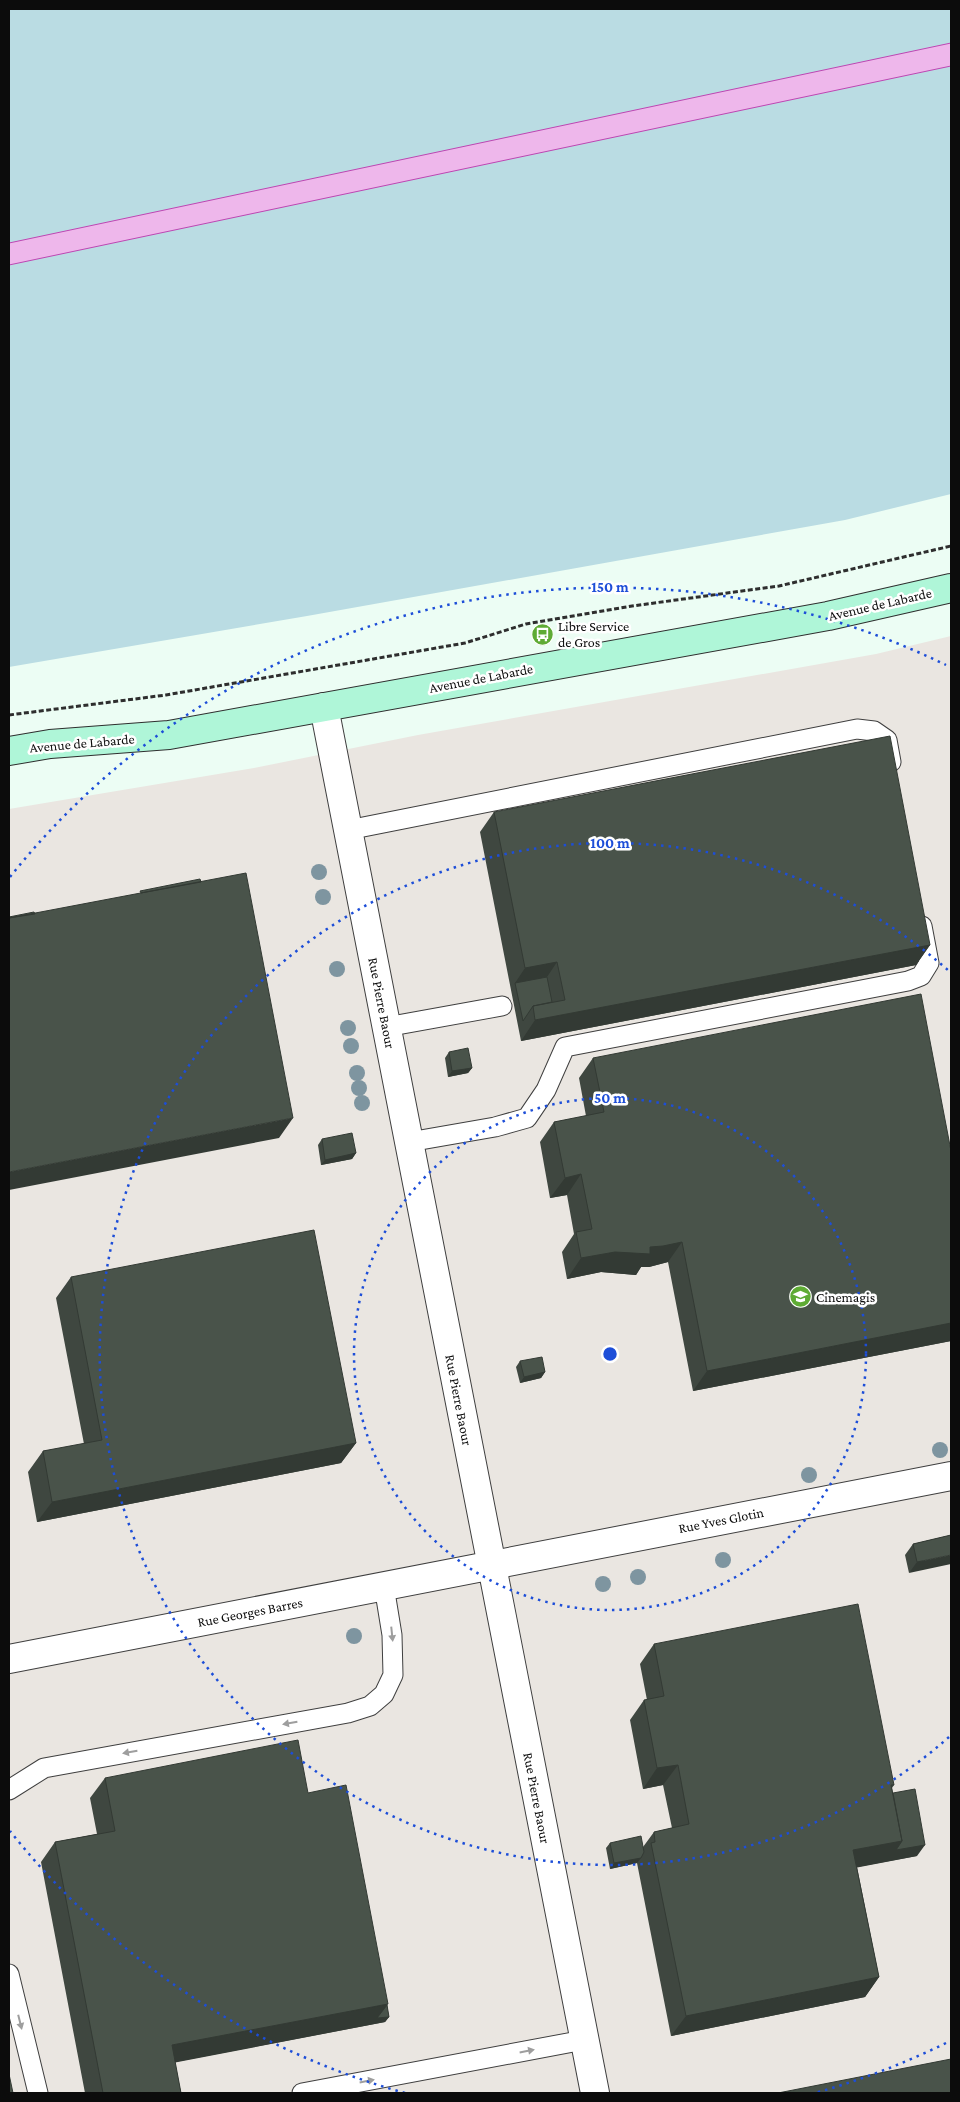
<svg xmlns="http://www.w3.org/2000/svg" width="960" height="2102" font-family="'Crimson Pro',serif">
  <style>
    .industrial { fill: #eae6e1 }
    .green { fill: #badce3 }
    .water { fill: #eeb7eb; stroke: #bd46b2 }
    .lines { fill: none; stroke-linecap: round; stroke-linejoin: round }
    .service-casing { stroke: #3f3f3f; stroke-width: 21 }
    .minor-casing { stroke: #3f3f3f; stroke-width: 30 }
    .secondary-casing { stroke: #2e2e2e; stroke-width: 30 }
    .path { stroke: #2e2e2e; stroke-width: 3; stroke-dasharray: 5 2.5; stroke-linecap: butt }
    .service { stroke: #fff; stroke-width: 19 }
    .minor { stroke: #fff; stroke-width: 28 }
    .secondary { stroke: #aff6d8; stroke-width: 28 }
    .tree { fill: #7e95a0 }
    .wall { fill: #3f4740 }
    .shaded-wall { fill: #333a34 }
    .building { fill: #49534a; stroke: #333a34 }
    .oneway { fill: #9e9e9e }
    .ring { fill: none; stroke: #1d4ed8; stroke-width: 2.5; stroke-dasharray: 2.5 5 }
    .labels { text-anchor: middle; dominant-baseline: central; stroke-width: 5; stroke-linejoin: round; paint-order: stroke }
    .street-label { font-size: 14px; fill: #0c0c0c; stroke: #fff }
    .poi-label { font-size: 14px; fill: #0c0c0c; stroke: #fff; text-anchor: start }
    .centre { fill: #1d4ed8; stroke: #fff; stroke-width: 2.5 }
    .ring-label { font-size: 15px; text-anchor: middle; font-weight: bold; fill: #1d4ed8; stroke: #fff; stroke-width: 5; stroke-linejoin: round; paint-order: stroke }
  </style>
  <rect width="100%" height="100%" fill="#ecfdf4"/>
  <path class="industrial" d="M 951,636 L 951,2093 L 9,2093 L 9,809 L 254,768 L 418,735 L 876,654 Z"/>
  <path class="green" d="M 9,9 L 951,9 L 951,494 L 845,520 L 307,616 L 9,667 Z"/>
  <path class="water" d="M 951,43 L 951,66 L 9,265 L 9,243 Z"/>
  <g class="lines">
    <defs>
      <path id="service" d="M 348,830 L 857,729 L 874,731 L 887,740 L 891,762
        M 386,1027 L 502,1006
        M 409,1142 L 495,1127 L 527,1118 L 546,1090 L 565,1047 L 908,981 L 921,976 L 929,963 L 922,926
        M 9,1790 L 44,1768 L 348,1713 L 370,1706 L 384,1694 L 393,1675 L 392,1635 L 384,1586
        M 9,1974 L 38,2093
        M 302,2093 L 584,2040"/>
      <path id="minor" d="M 324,707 L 595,2093
        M 9,1659 L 951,1476"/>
      <path id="secondary" d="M 9,751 L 50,744 L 169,735 L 828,616 L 951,588"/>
    </defs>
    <use href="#service" class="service-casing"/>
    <use href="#minor" class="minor-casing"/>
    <use href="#secondary" class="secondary-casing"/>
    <path class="path" d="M 9,715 L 166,695 L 465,643 L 526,624 L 632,606 L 779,586 L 951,546"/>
    <use href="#service" class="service"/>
    <use href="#minor" class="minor"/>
    <use href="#secondary" class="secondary"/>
  </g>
  <g class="tree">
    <circle cx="319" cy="872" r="8"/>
    <circle cx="323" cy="897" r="8"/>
    <circle cx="337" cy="969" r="8"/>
    <circle cx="348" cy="1028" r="8"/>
    <circle cx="351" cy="1046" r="8"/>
    <circle cx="357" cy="1073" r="8"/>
    <circle cx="359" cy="1088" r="8"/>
    <circle cx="362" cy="1103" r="8"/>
    <circle cx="940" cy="1450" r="8"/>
    <circle cx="809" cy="1475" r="8"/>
    <circle cx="723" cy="1560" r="8"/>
    <circle cx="638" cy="1577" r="8"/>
    <circle cx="603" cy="1584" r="8"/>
    <circle cx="354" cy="1636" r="8"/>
  </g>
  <path class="wall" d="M 494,812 L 930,945 L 916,965 L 521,1041 L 480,832 Z
    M 449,1052 L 472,1068 L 468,1073 L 448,1077 L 445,1058 Z
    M 593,1058 L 951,1151 L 951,1341 L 693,1391 L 668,1262 L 649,1267 L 641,1267 L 636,1275 L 601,1272 L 567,1279 L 562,1252 L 574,1234 L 567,1195 L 550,1198 L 540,1142 L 554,1122 L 586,1116 L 579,1078 Z
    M 322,1139 L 356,1153 L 352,1159 L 321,1165 L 318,1145 Z
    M 71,1277 L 356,1443 L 341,1463 L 37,1522 L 28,1472 L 43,1451 L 84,1444 L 56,1298 Z
    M 520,1361 L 545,1372 L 541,1378 L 520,1383 L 516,1367 Z
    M 951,1535 L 909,1573 L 905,1555 L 913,1544 Z
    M 654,1644 L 894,1785 L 892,1788 L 893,1793 L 917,1856 L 857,1867 L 879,1977 L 865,1997 L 671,2036 L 637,1863 L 610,1869 L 606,1848 L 610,1843 L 643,1847 L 654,1832 L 672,1828 L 663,1785 L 643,1789 L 630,1720 L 644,1700 L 647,1700 L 640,1664 Z
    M 105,1778 L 308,1793 L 387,2005 L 389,2017 L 385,2022 L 175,2062 L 181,2093 L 85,2093 L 41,1862 L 55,1842 L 97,1834 L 90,1798 Z"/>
  <path class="shaded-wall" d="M 930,945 L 916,965 L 521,1041 L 535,1020 Z
    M 557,962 L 543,983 L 515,983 L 525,968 Z
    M 472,1068 L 468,1073 L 448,1077 L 452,1071 Z
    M 293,1118 L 279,1138 L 9,1190 L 9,1172 Z
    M 356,1153 L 352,1159 L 321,1165 L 325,1160 Z
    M 581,1174 L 567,1195 L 550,1198 L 565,1178 Z
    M 682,1242 L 668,1262 L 649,1267 L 641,1267 L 636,1275 L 601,1272 L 567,1279 L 581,1258 L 615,1252 Z
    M 951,1323 L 951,1341 L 693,1391 L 707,1371 Z
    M 545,1372 L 541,1378 L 520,1383 L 524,1377 Z
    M 356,1443 L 341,1463 L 37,1522 L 52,1502 Z
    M 951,1555 L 951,1564 L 909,1573 L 917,1562 Z
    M 678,1765 L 663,1785 L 643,1789 L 657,1768 Z
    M 902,1841 L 925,1845 L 917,1856 L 839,1871 L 853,1850 Z
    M 641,1858 L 637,1863 L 610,1869 L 614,1863 Z
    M 879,1977 L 865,1997 L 671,2036 L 686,2016 Z
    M 388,2004 L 377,2018 L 389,2017 L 385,2022 L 157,2066 L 172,2045 Z"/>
  <path class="building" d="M 890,736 L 930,945 L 535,1020 L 533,1006 L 565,1000 L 557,962 L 525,968 L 494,812 Z
    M 246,873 L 293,1118 L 9,1172 L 9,918 Z
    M 200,879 L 201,882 L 141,893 L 140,891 Z
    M 34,912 L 35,914 L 9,918 L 9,917 Z
    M 547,977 L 552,1002 L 533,1006 L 523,1021 L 515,983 Z
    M 921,994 L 951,1151 L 951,1323 L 707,1371 L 682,1242 L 663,1246 L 650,1247 L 650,1254 L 615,1252 L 581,1258 L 576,1232 L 592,1229 L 581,1174 L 565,1178 L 554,1122 L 604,1112 L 593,1058 Z
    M 468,1048 L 472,1068 L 452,1071 L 449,1052 Z
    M 352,1133 L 356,1153 L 325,1160 L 322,1139 Z
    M 314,1230 L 356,1443 L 52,1502 L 43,1451 L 102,1440 L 71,1277 Z
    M 542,1357 L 545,1372 L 524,1377 L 520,1361 Z
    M 951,1535 L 951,1555 L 917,1562 L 913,1544 Z
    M 858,1604 L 894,1785 L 891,1785 L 902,1841 L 853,1850 L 879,1977 L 686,2016 L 651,1843 L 655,1842 L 654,1832 L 689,1824 L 678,1765 L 657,1768 L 644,1700 L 664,1696 L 654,1644 Z
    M 298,1740 L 308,1793 L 346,1785 L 388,2004 L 172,2045 L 181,2093 L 103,2093 L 55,1842 L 115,1831 L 105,1778 Z
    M 915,1789 L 925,1845 L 896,1850 L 902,1841 L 893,1793 Z
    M 641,1836 L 644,1852 L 641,1858 L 614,1863 L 610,1843 Z
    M 387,2005 L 389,2017 L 377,2018 Z
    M 951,2059 L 951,2093 L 778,2093 Z
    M 9,2074 L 13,2093 L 9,2093 Z"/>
  <defs><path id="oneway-solid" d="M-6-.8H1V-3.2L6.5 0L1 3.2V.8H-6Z" transform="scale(1.25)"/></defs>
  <g class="oneway">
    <use href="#oneway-solid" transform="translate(392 1634) rotate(84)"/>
    <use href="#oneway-solid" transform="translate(290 1723) rotate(170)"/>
    <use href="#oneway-solid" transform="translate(130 1752) rotate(170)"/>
    <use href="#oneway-solid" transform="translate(20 2022) rotate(76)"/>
    <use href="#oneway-solid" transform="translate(527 2051) rotate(-11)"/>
    <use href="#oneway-solid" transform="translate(367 2081) rotate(-11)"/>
  </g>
  <g class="ring">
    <circle cx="610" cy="1354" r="256"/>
    <path d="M949 1737A511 511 0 1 1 949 971"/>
    <path d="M946 2043A767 767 0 0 1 815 2093M405 2093A767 767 0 0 1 10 1831M10 877A767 767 0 0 1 946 665"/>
  </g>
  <defs>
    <symbol id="bus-disc" viewBox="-11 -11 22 22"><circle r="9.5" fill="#5eab34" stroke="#fff"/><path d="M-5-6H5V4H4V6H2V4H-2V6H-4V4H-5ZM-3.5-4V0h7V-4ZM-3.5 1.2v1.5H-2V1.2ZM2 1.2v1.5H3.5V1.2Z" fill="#fff"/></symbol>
    <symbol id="university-disc" viewBox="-11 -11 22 22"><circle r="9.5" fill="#5eab34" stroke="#fff"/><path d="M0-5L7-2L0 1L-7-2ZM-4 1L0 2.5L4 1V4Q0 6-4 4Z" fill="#fff"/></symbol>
  </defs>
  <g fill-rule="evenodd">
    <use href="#bus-disc" x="530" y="622" width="25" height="25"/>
    <use href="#university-disc" x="788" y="1284" width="25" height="25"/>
  </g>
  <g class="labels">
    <g class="street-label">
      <text transform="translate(880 604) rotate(-13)">Avenue de Labarde</text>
      <text transform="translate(481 678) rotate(-11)">Avenue de Labarde</text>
      <text transform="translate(82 743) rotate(-5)">Avenue de Labarde</text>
      <text transform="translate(382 1003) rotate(79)">Rue Pierre Baour</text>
      <text transform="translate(459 1400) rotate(79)">Rue Pierre Baour</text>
      <text transform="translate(721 1520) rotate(-11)">Rue Yves Glotin</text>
      <text transform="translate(250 1612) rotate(-11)">Rue Georges Barres</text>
      <text transform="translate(537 1798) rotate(79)">Rue Pierre Baour</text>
    </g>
    <g class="poi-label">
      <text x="558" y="626">Libre Service<tspan x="558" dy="16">de Gros</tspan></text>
      <text x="816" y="1297">Cinemagis</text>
    </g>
  </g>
  <circle cx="610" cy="1354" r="8" class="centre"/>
  <g class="ring-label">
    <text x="610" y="592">150 m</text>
    <text x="610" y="848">100 m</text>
    <text x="610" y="1103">50 m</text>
  </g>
  <rect width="960" height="2102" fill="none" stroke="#0c0c0c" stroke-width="20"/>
</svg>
